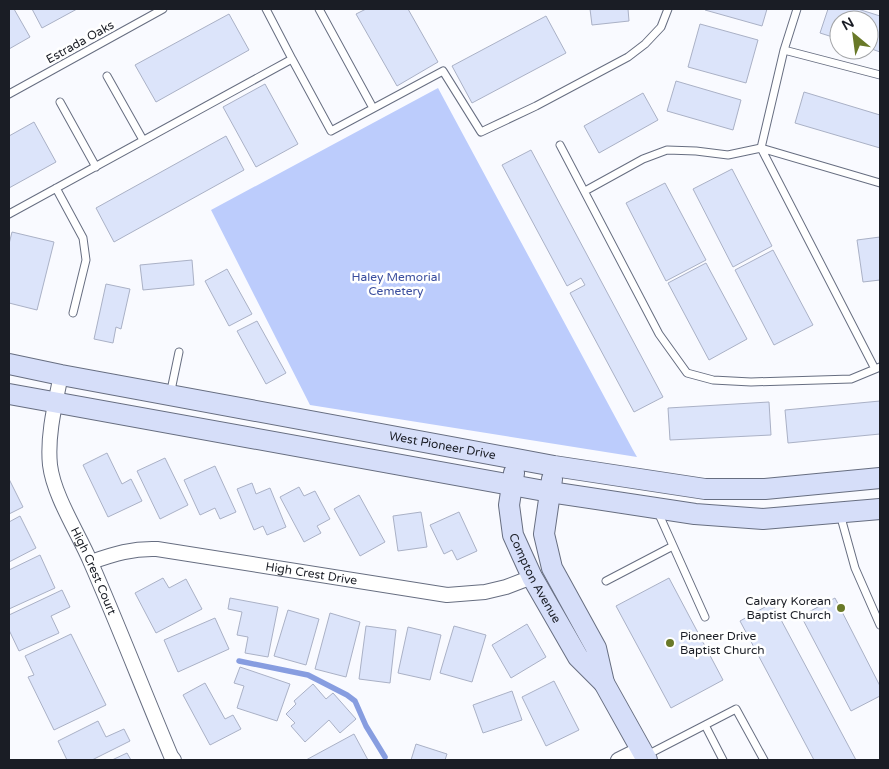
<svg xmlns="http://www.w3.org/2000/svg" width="889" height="769" font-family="'Varela Round',sans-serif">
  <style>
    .green { fill: #bcccfc }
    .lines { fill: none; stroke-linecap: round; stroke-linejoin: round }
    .stream { stroke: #879de0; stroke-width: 5.5 }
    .building { fill: #dce4fa; stroke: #aab1c6 }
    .lane-casing { stroke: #676e81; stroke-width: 9 }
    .street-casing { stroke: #676e81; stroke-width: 16 }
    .secondary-casing { stroke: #676e81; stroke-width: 22 }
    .lane { stroke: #fff; stroke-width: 7 }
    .street { stroke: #fff; stroke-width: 14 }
    .secondary { stroke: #d6def9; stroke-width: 20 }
    .poi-dot { fill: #697928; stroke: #fff; stroke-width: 2 }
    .labels { text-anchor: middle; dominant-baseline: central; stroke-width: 5; stroke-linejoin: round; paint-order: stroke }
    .street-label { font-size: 12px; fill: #1a1d25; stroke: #fff }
    .park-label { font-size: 12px; fill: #3a4e9e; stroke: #fff }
    .poi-label { font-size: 12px; fill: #1a1d25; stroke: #fff; text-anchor: end }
  </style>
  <rect width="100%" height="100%" fill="#f9faff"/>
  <path class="green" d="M 438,88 L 633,450 L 637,457 L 310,405 L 211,210 Z"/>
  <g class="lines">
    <path class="stream" d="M 239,661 L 308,675 L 347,695 L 355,701 L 366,726 L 385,757"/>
  </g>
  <path class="building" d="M 9,9 L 14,9 L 30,37 L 9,49 Z
    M 32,9 L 77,9 L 42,28 Z
    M 366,9 L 408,9 L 438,62 L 397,86 L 356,14 Z
    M 590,9 L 628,9 L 629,21 L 592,25 Z
    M 705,9 L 767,9 L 762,26 L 705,10 Z
    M 828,9 L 858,9 L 880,16 L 880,52 L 869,48 L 869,20 L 839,20 L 839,39 L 820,33 Z
    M 229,14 L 249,50 L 156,102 L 135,65 Z
    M 546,16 L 566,53 L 472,103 L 452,66 Z
    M 700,24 L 758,40 L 746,83 L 688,67 Z
    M 676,81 L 741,100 L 733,130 L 667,111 Z
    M 265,84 L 298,144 L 256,167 L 223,107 Z
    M 804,92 L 880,115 L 880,148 L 795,123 Z
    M 643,93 L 658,120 L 599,153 L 584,126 Z
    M 34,122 L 56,162 L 9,188 L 9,136 Z
    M 226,136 L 244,170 L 114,242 L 96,208 Z
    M 531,150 L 663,397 L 634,412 L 570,293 L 585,285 L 581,278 L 567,286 L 502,165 Z
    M 732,169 L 772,246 L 733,267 L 693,189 Z
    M 665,183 L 706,260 L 666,281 L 626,203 Z
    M 12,232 L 54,242 L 37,310 L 9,303 L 9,244 Z
    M 880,237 L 880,280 L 863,282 L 857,240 Z
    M 773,250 L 813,325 L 774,345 L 735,270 Z
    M 192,260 L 194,285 L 143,290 L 140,265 Z
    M 706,263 L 747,339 L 709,360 L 668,283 Z
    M 227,269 L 252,314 L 229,326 L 205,281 Z
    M 106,284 L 130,289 L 121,329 L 116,327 L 113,343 L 94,339 Z
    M 257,321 L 286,373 L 266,384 L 237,331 Z
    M 880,401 L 880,434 L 788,443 L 785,410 Z
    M 769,402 L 771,435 L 670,440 L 668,408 Z
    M 107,453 L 122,484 L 131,479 L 142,501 L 108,517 L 83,465 Z
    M 165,458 L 188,505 L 160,519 L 137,471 Z
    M 215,466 L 236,512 L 220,519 L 215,508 L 200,515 L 184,480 Z
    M 9,479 L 23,507 L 9,514 Z
    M 252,483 L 256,494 L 270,488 L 286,527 L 267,535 L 263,526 L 254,530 L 237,489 Z
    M 299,487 L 304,496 L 315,491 L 330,519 L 317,526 L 321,533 L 304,542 L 280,497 Z
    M 359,495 L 385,542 L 360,556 L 334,509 Z
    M 421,512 L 427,547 L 398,551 L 393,516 Z
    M 459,512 L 477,551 L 457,560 L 452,550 L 444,554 L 430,525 Z
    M 20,516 L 36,548 L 9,562 L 9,522 Z
    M 40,555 L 55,588 L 9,609 L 9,570 Z
    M 163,578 L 169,588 L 186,579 L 202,609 L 156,633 L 135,593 Z
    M 669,578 L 723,680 L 671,708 L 616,606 Z
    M 62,590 L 70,607 L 51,616 L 59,633 L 19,651 L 9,630 L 9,615 Z
    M 230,598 L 278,607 L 268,657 L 245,653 L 248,637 L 237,635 L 242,612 L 228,609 Z
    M 835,598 L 880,686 L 880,696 L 851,711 L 801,616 Z
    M 772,603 L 856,760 L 814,760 L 740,621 Z
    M 288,610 L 319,619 L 306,665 L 274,656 Z
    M 330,613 L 360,622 L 346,677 L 315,669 Z
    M 215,618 L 229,649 L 178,672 L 164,640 Z
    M 527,624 L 546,657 L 511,678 L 492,645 Z
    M 366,626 L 396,630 L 390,683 L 359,679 Z
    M 454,626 L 486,635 L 472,682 L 440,673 Z
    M 408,627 L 441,635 L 430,680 L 398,673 Z
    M 71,634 L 106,705 L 54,730 L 28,677 L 34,675 L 25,656 Z
    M 240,667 L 290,684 L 277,721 L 237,708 L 244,686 L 234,683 Z
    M 554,681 L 579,730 L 546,746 L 522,697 Z
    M 205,683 L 225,719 L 233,715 L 241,729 L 210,745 L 183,695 Z
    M 313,684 L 326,699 L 333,693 L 356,719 L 340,733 L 329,720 L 305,742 L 291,726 L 295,723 L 286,714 L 296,704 L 294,701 Z
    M 512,691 L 522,720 L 483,733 L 473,705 Z
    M 98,721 L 106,737 L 124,729 L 130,741 L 92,760 L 67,760 L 58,741 Z
    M 354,734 L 368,760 L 306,760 Z
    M 416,744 L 447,754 L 445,760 L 411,760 Z
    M 127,753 L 131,760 L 112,760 Z"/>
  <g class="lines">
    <defs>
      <path id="lane" d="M 319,9 L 373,108
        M 797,9 L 784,50 L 761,148 L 875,369
        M 784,50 L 880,75
        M 292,59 L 331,131 L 443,71 L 481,132 L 536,106 L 628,57 L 645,44 L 661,27 L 668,9
        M 107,76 L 143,140
        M 9,94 L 163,9
        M 60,102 L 96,167
        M 560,145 L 659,334 L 687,373 L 713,380 L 751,382 L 851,379 L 880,367
        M 56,188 L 83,238 L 86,260 L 73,313
        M 585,191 L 643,159 L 667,150 L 696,151 L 728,155 L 761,148 L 880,183
        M 9,214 L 292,59 L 266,9
        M 170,395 L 179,352
        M 657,510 L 705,617
        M 840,514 L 855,568 L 880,625
        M 606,581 L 673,546
        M 705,725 L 723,760
        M 647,755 L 736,709 L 764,760"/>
      <g id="street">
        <path id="s1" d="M 61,375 C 55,404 47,436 50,465 C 54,497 79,534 91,563 C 119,627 144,692 171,756 L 174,760"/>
        <path id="s2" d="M 91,562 C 114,554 133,548 157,549 L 447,595 L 485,592 L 506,587 L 532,577"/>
        <path d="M 618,760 L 640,749"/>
      </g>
      <g id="secondary">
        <path id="s3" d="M 9,364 L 61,375 L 554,466 L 705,489 L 765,489 L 880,478"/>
        <path d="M 9,394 L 550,492 L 695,514 L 763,519 L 880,509"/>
        <path id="s4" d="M 514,473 L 509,505 L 513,535 L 532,577 L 578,657 L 604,683 L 647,760"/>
        <path d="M 552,479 L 544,534 L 552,568 L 596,648 L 604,683"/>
      </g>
    </defs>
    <use href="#lane" class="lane-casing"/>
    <use href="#street" class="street-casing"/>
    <use href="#secondary" class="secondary-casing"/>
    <use href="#lane" class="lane"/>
    <use href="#street" class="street"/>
    <use href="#secondary" class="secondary"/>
  </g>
  <g class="poi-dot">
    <circle cx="841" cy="608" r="5"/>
    <circle cx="670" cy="643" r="5"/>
  </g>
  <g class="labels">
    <g class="street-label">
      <text transform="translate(80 42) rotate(-29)">Estrada Oaks</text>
      <text stroke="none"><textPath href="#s3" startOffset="441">West Pioneer Drive</textPath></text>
      <text stroke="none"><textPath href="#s1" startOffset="206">High Crest Court</textPath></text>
      <text stroke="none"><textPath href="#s2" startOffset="224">High Crest Drive</textPath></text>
      <text stroke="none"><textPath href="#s4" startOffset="111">Compton Avenue</textPath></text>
    </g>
    <g class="park-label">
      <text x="396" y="277">Haley Memorial<tspan x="396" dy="14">Cemetery</tspan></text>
    </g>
    <g class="poi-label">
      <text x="831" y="601">Calvary Korean<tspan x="831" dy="14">Baptist Church</tspan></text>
      <text x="680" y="636" text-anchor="start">Pioneer Drive<tspan x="680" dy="14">Baptist Church</tspan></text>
    </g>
  </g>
  <rect width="889" height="769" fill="none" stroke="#1a1d25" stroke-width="20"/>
  <g transform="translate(854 35) rotate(331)"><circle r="24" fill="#ffffff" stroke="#a3a5a8"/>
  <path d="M0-4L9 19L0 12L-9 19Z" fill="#697928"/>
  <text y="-8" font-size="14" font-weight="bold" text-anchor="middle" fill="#1a1d25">N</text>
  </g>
</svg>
